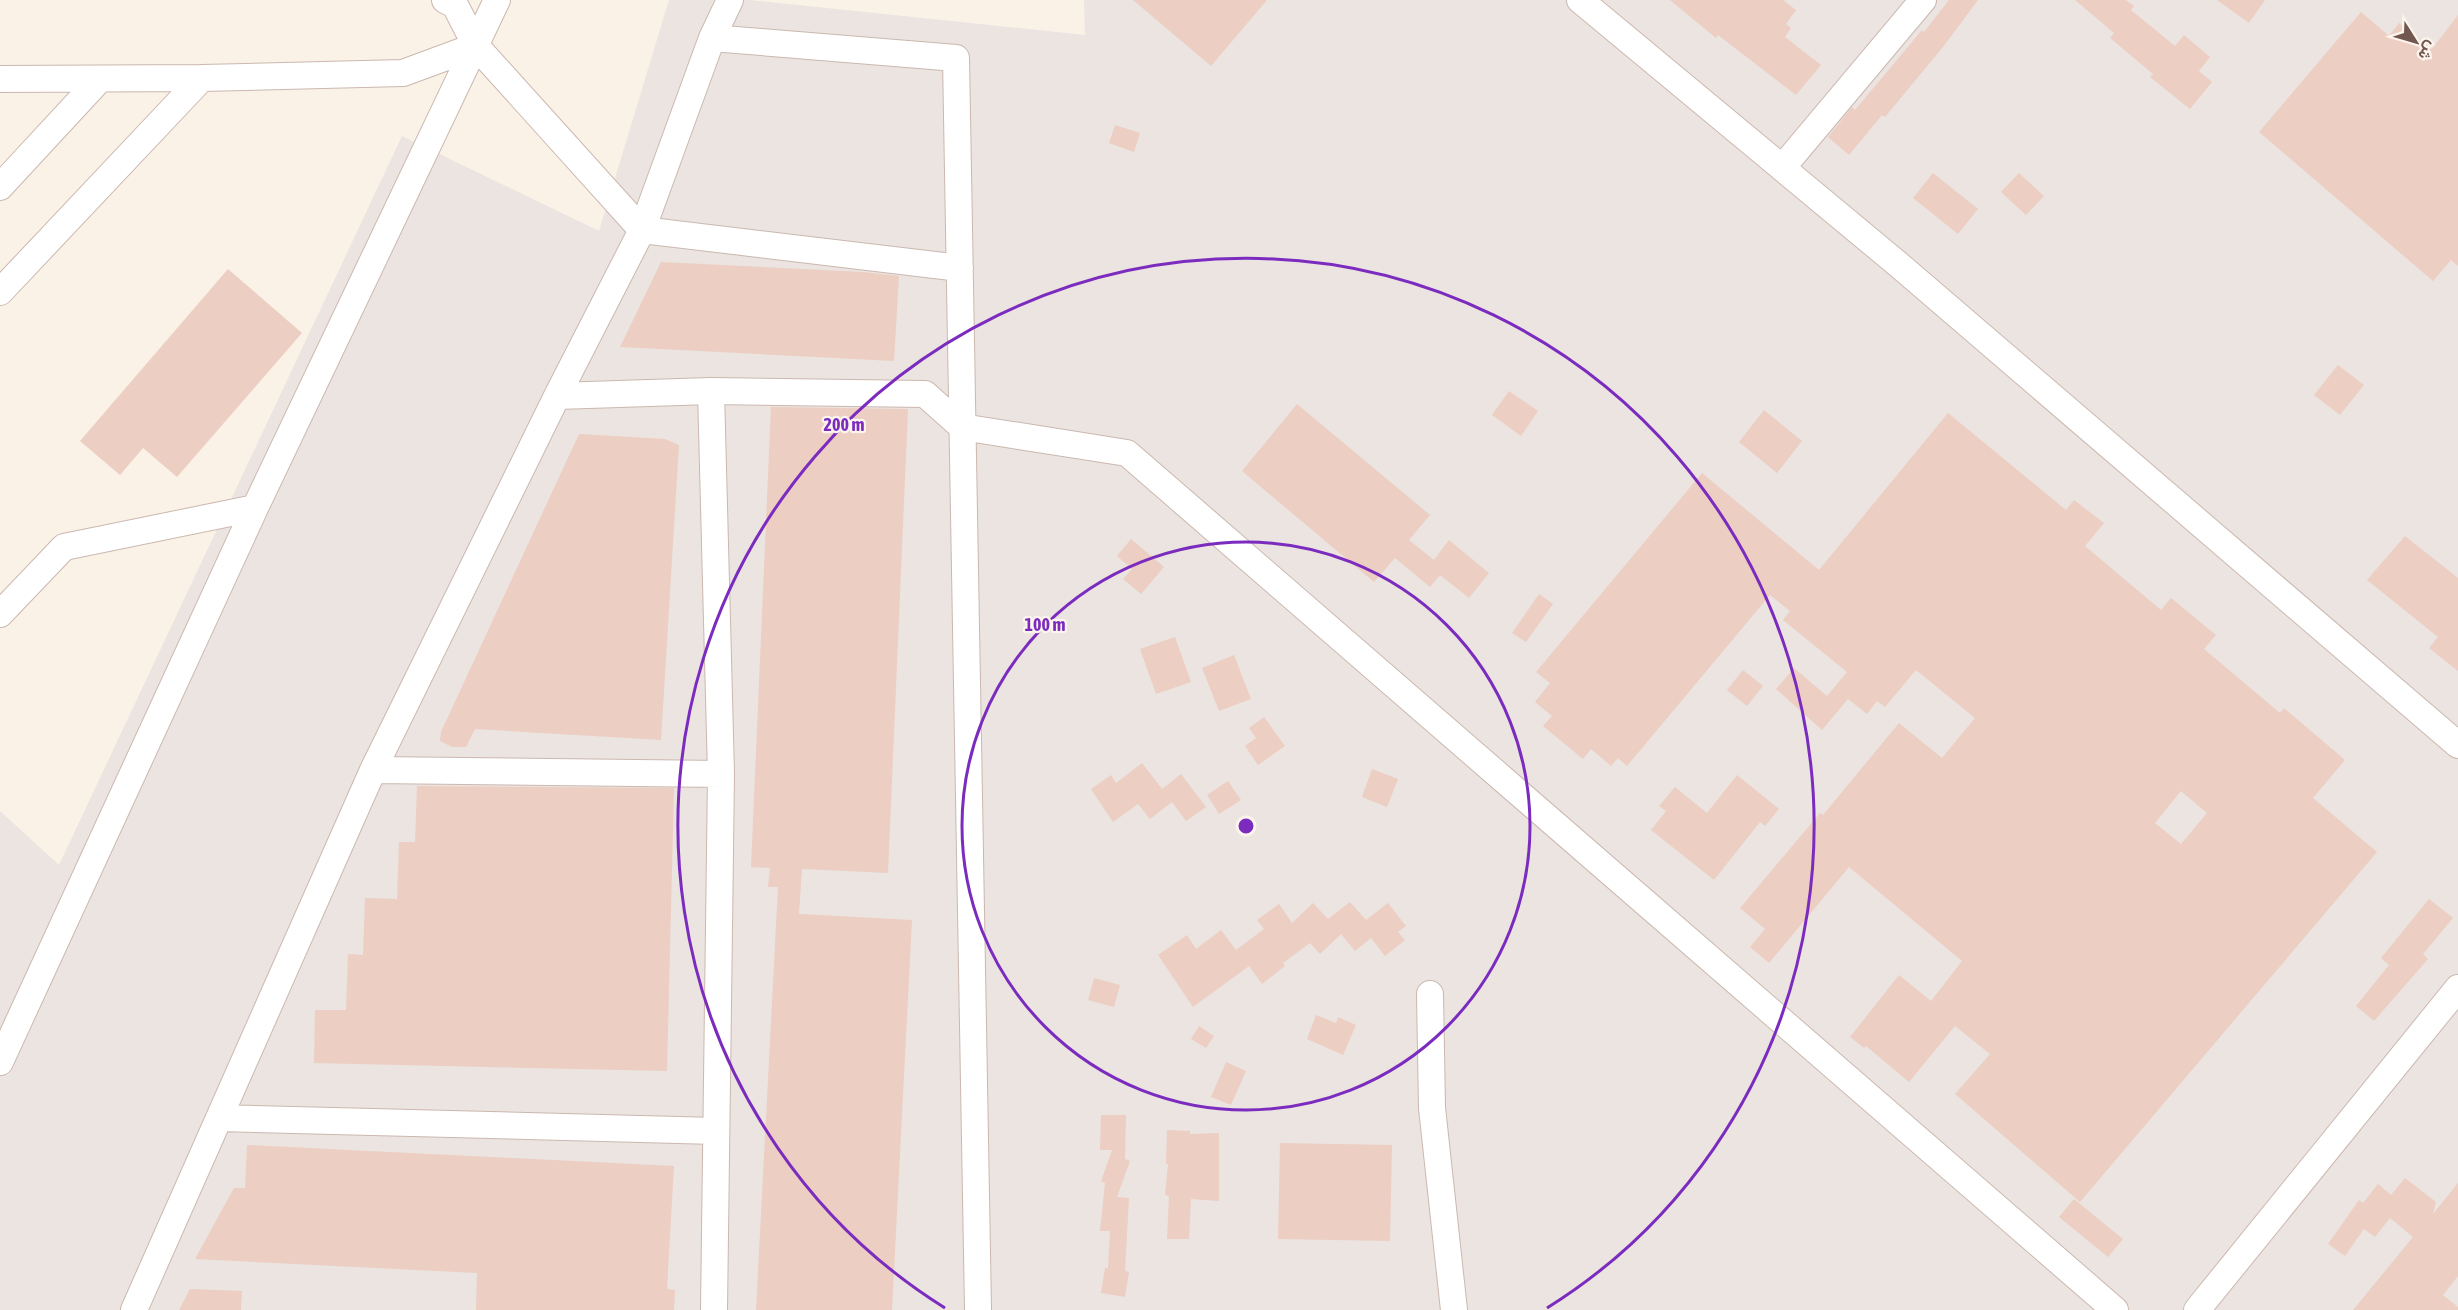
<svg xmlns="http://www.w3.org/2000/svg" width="2458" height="1310" font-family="'Asap Condensed',Vazirmatn,sans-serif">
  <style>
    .industrial { fill: #ebe4e0 }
    .building { fill: #eccec2; fill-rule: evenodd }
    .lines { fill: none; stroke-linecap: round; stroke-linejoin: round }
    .minor-casing { stroke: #cbb8af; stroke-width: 28 }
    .minor { stroke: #fff; stroke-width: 26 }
    .ring { fill: none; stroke: #7b2cbf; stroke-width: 3 }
    .centre { fill: #7b2cbf; stroke: #fdf5ed; stroke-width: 3 }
    .ring-label { font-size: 18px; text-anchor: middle; font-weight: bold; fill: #7b2cbf; stroke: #fdf5ed; stroke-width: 4.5; stroke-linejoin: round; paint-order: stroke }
  </style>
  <rect width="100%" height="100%" fill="#faf1e7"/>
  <path class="industrial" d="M 669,0 L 750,0 L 1085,35 L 1084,0 L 2458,0 L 2458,1310 L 0,1310 L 0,811 L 59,865 L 402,136 L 599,231 Z"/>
  <path class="building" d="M 1133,0 L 1267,0 L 1211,66 Z
    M 1670,0 L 1783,0 L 1796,10 L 1786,24 L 1791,28 L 1785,37 L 1821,65 L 1796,95 L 1718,35 L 1716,38 Z
    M 1949,0 L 1978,0 L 1943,47 L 1885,117 L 1882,115 L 1849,155 L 1828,137 L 1852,107 L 1855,110 L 1922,30 L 1924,32 Z
    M 2075,0 L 2126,0 L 2134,6 L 2131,10 L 2175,46 L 2184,35 L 2210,57 L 2199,71 L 2212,82 L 2190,109 L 2150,77 L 2153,74 L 2110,38 L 2114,33 Z
    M 2217,0 L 2265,0 L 2249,23 Z
    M 2361,12 L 2389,36 L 2399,23 L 2432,49 L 2458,15 L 2458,266 L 2451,260 L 2433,281 L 2259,132 Z
    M 1115,125 L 1140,133 L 1134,152 L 1109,143 Z
    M 1933,173 L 1978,209 L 1958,234 L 1913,198 Z
    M 2019,173 L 2044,196 L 2026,215 L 2001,192 Z
    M 661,262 L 863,272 L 899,276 L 894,361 L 620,347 Z
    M 228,269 L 302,333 L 177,477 L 143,448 L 120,475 L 80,441 Z
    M 2338,365 L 2364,385 L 2340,415 L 2314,395 Z
    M 1509,391 L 1538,411 L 1521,436 L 1492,415 Z
    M 1297,404 L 1430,515 L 1409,540 L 1434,560 L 1449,540 L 1489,573 L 1469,598 L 1440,575 L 1430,587 L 1395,558 L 1374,582 L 1242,471 Z
    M 771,407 L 908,409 L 888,873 L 802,869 L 799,914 L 912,920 L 892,1310 L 756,1310 L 778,887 L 768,887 L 770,868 L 751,867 Z
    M 1764,410 L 1802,441 L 1777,473 L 1739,442 Z
    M 1948,413 L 2066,510 L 2074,500 L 2104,523 L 2085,546 L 2161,610 L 2171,598 L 2216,635 L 2204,649 L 2280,713 L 2284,708 L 2345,760 L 2313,798 L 2377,852 L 2080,1202 L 1955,1094 L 1990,1054 L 1955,1026 L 1909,1082 L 1866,1046 L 1864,1048 L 1850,1037 L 1899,975 L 1931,1001 L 1962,961 L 1849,867 L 1769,963 L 1750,947 L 1765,929 L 1740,908 L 1820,813 L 1823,815 L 1899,723 L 1942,758 L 1975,718 L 1916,670 L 1885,707 L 1877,701 L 1867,714 L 1848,699 L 1822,730 L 1776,689 L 1794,668 L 1827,696 L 1847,672 L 1783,620 L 1790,611 L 1770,595 L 1627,766 L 1618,758 L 1611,766 L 1591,749 L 1583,759 L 1543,726 L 1552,716 L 1535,702 L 1550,683 L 1536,672 L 1702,473 L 1819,570 ZM 2181,791 L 2207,813 L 2181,844 L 2155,823 Z
    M 579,434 L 665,439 L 679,445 L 661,740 L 475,729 L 466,747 L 452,747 L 440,741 L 441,732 Z
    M 2405,536 L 2458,578 L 2458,671 L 2429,648 L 2438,637 L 2367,580 Z
    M 1131,539 L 1164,567 L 1141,594 L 1123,579 L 1132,569 L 1117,556 Z
    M 1539,594 L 1553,604 L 1526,642 L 1512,633 Z
    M 1175,637 L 1191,682 L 1156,694 L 1140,649 Z
    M 1234,655 L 1251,699 L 1219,711 L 1202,668 Z
    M 1743,670 L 1763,686 L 1747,706 L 1727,690 Z
    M 1264,717 L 1285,746 L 1258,765 L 1245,746 L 1256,738 L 1249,728 Z
    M 1142,763 L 1162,789 L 1181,774 L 1206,807 L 1186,821 L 1172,802 L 1150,819 L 1138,804 L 1113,822 L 1091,789 L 1111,775 L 1116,783 Z
    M 1372,769 L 1398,779 L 1387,807 L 1362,797 Z
    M 1737,775 L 1779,809 L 1765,826 L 1760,822 L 1714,880 L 1651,830 L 1666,811 L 1659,806 L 1675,787 L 1707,813 Z
    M 1228,781 L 1241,800 L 1219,814 L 1207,795 Z
    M 417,786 L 674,788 L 667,1071 L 314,1063 L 315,1010 L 346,1010 L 348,954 L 363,955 L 365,898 L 397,899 L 399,842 L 415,842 Z
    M 2429,899 L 2453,918 L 2423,954 L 2428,959 L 2374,1021 L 2356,1006 L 2389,965 L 2381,958 Z
    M 1350,902 L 1366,920 L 1388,903 L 1406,926 L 1398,932 L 1405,940 L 1385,956 L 1371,938 L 1355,951 L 1341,934 L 1320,954 L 1310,943 L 1283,963 L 1285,966 L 1262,984 L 1249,966 L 1193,1007 L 1158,955 L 1187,935 L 1196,949 L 1221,930 L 1236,950 L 1264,929 L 1257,920 L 1279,904 L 1292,923 L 1313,903 L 1328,919 Z
    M 1094,978 L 1120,985 L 1114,1007 L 1088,1000 Z
    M 1316,1015 L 1336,1023 L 1338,1017 L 1356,1025 L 1343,1055 L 1307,1039 Z
    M 1199,1026 L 1214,1036 L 1206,1048 L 1191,1039 Z
    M 1226,1062 L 1246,1071 L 1231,1105 L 1211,1097 Z
    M 1101,1115 L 1126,1115 L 1125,1159 L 1130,1161 L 1117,1197 L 1129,1198 L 1125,1271 L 1129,1272 L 1125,1297 L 1101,1293 L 1105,1268 L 1108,1268 L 1110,1231 L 1100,1231 L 1105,1183 L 1101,1181 L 1112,1150 L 1100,1150 Z
    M 1167,1130 L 1190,1131 L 1190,1134 L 1219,1133 L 1219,1201 L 1191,1199 L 1189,1239 L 1167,1239 L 1169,1196 L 1165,1195 L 1168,1164 L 1166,1164 Z
    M 1280,1143 L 1392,1145 L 1390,1241 L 1278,1239 Z
    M 247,1145 L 674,1166 L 667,1289 L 675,1290 L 674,1310 L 476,1310 L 477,1273 L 195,1259 L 234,1188 L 245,1188 Z
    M 2405,1178 L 2436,1202 L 2433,1214 L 2458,1183 L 2458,1276 L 2443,1295 L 2458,1307 L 2458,1310 L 2353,1310 L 2413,1237 L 2390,1218 L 2375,1237 L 2364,1229 L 2345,1256 L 2328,1244 L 2359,1200 L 2363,1203 L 2378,1184 L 2391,1195 Z
    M 2074,1199 L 2123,1239 L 2108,1257 L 2059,1217 Z
    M 190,1289 L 242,1291 L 241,1310 L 179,1310 Z"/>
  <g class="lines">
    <defs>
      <path id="minor" d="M 445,0 L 455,5 L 476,46 L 642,230 L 960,268
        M 1580,0 L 1899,265 L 2458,745
        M 712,38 L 956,58 L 978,1310
        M 0,79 L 202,78 L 403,73 L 476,46
        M 1782,168 L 1923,0
        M 0,187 L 100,79
        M 0,292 L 202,78
        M 711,391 L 925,394 L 962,427 L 1127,453 L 2115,1310
        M 557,396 L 711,391 L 721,774 L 714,1310
        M 0,614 L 64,547 L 255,508
        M 373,770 L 721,774
        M 1430,994 L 1432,1108 L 1454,1310
        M 0,1062 L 255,508 L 497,0
        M 219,1118 L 716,1131
        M 134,1310 L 373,770 L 557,396 L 642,230 L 712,38 L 730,0
        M 2197,1310 L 2458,988"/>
    </defs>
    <use href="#minor" class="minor-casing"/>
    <use href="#minor" class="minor"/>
  </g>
  <g class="ring">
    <circle cx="1246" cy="826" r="284"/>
    <path d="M945 1308A568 568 0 1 1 1547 1308"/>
  </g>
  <circle cx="1246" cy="826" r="9" class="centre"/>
  <g class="ring-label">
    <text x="844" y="431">200 m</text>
    <text x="1045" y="631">100 m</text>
  </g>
  <g transform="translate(2416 42) rotate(127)" stroke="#fdf5ed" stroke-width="4.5" paint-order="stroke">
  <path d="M0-4.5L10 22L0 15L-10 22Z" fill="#71574f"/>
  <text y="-9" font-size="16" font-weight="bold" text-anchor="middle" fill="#71574f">ش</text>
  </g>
</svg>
